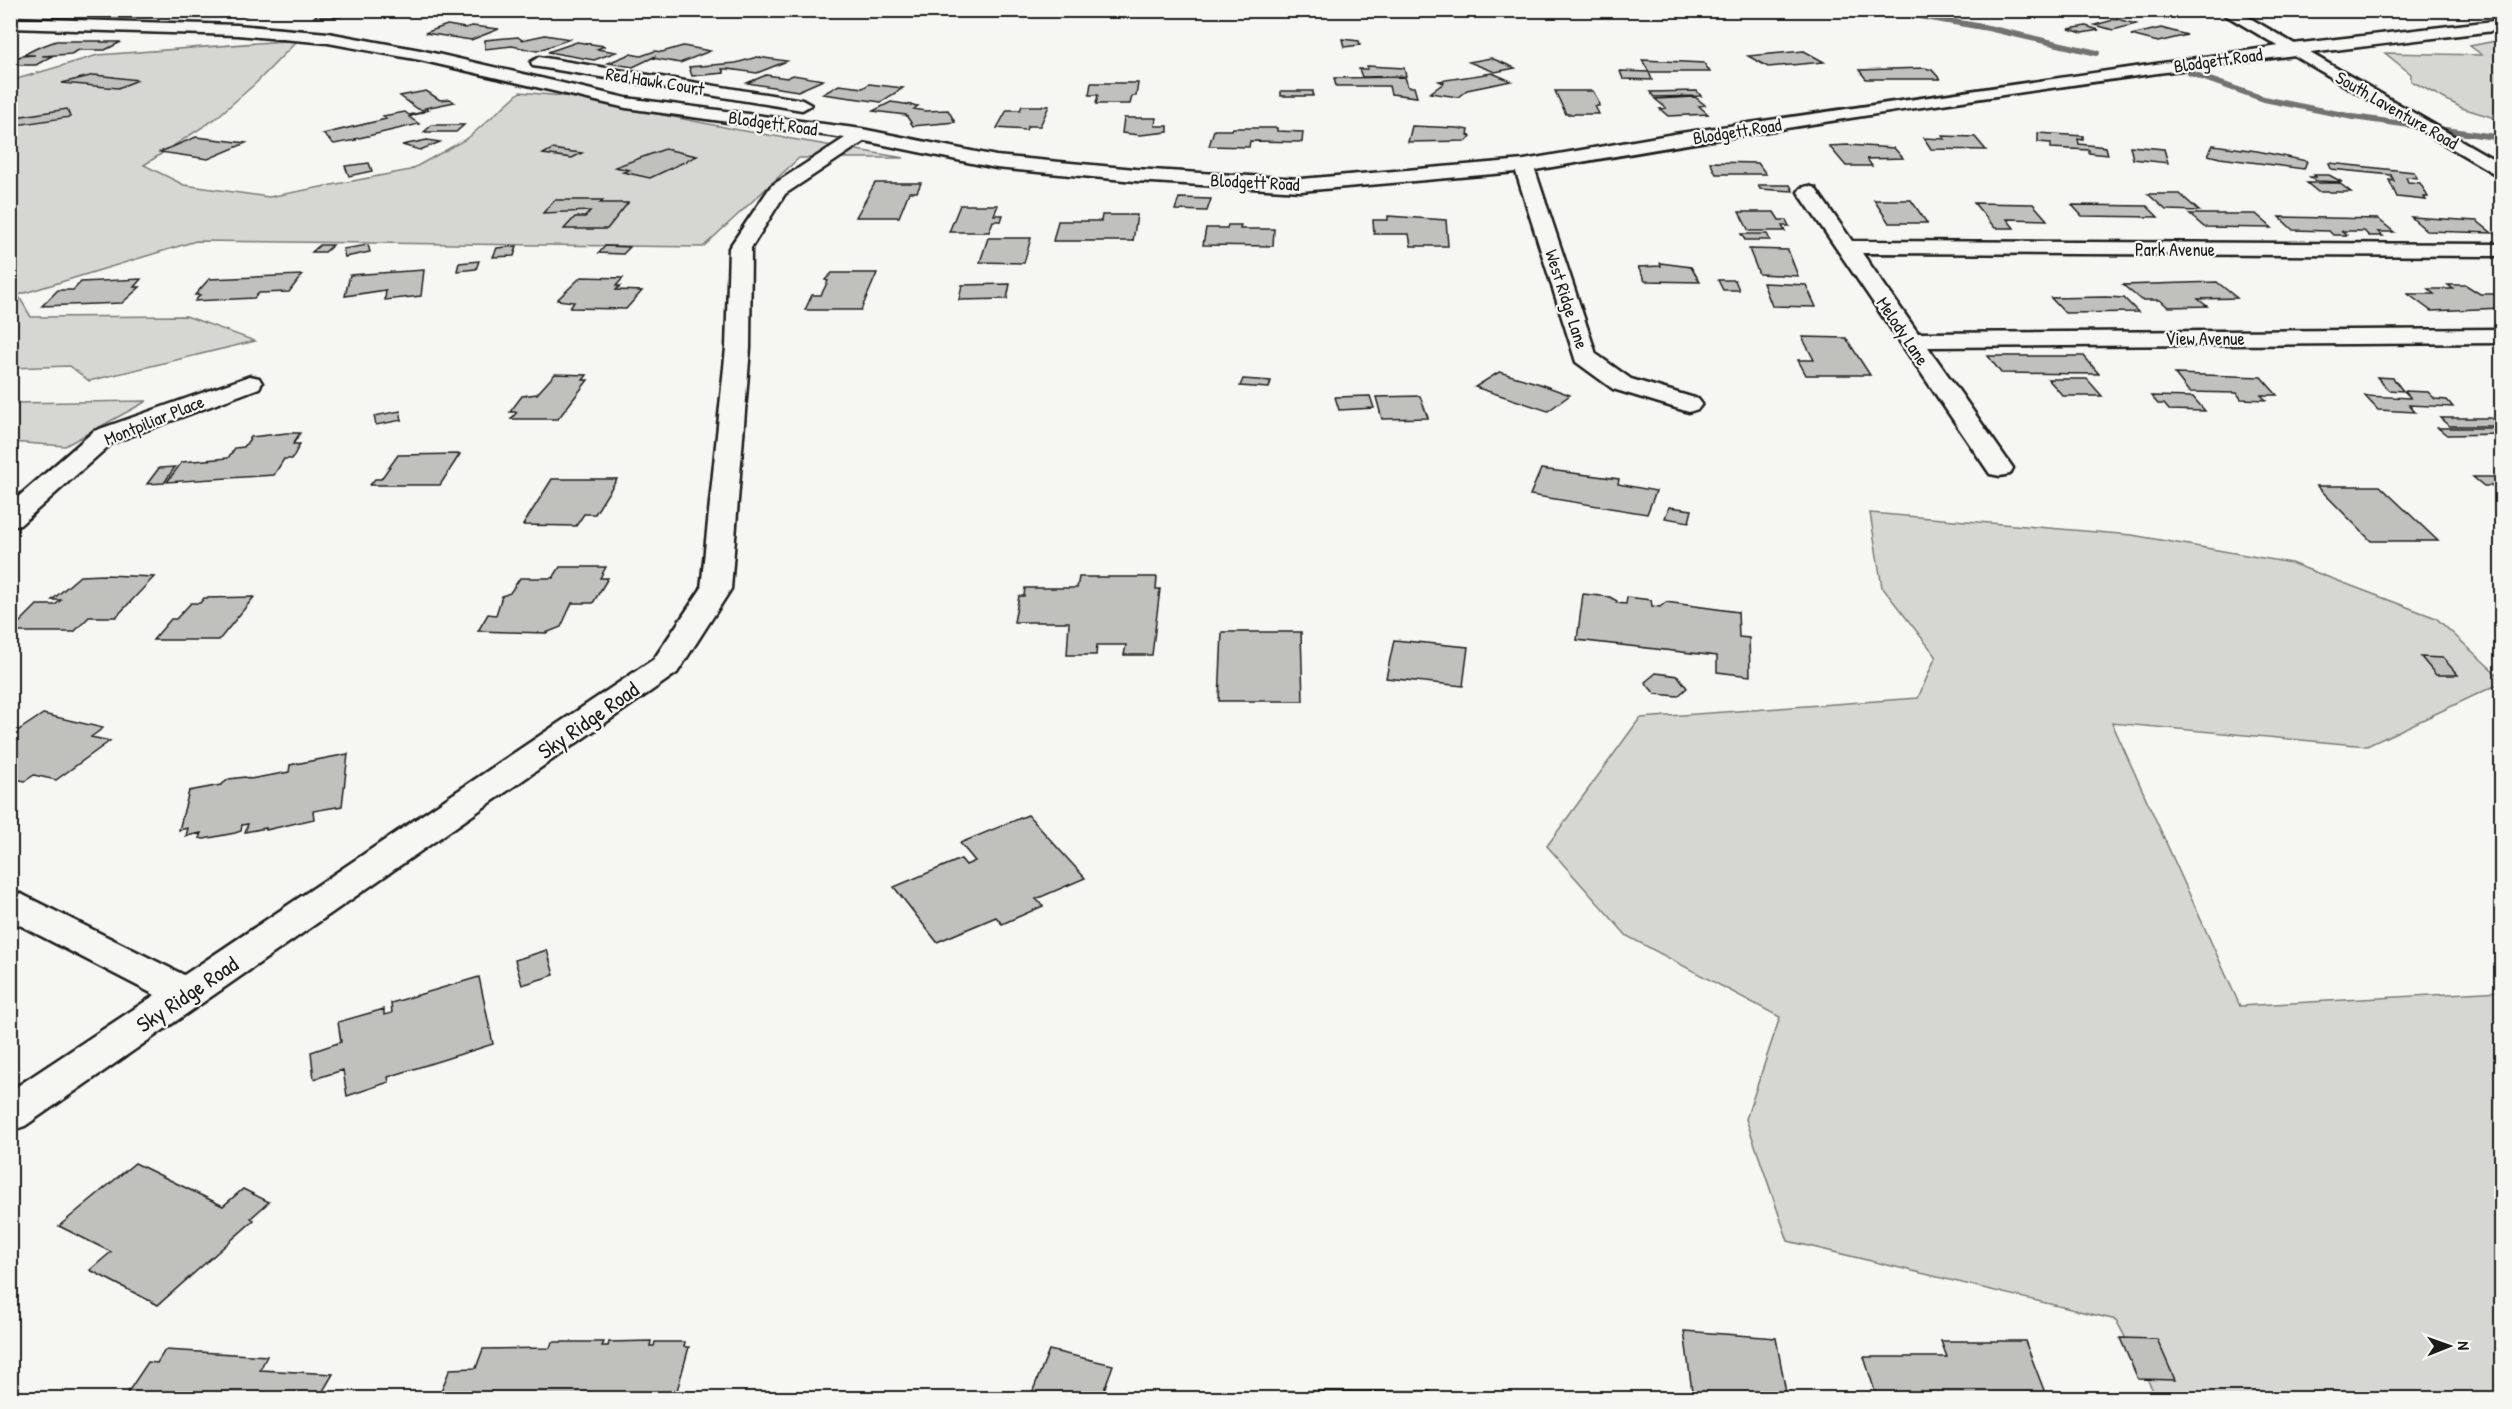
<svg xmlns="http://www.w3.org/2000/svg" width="2512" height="1409" font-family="'Patrick Hand',sans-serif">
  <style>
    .green { fill: #d6d6d2; stroke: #797977; stroke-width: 1.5 }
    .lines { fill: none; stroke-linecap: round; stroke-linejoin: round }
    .stream { stroke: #727271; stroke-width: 6 }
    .building { fill: #c0c0bd; stroke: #1c1c1c; stroke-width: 1.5 }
    .minor-casing { stroke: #1c1c1c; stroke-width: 5 }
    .tertiary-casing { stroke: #1c1c1c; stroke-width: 5 }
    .minor { fill: #f6f6f2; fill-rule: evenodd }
    .tertiary { fill: #f6f6f2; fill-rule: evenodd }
    .labels { text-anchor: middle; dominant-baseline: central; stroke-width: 4.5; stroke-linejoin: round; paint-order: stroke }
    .far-street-label { font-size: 18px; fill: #1c1c1c; stroke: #f6f6f2 }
    .street-label { font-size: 22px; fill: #1c1c1c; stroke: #f6f6f2 }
  </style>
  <rect width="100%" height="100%" fill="#f6f6f2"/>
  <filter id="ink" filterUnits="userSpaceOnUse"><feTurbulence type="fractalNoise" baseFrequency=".0167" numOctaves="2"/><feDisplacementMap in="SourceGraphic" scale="12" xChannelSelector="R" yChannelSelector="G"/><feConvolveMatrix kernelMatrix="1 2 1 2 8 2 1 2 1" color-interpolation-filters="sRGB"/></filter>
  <g filter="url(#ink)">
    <path class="green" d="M 298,40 L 256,83 L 215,119 L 144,165 L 184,185 L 269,197 L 410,170 L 468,138 L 520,92 L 572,97 L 739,130 L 904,158 L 799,158 L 703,247 L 196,241 L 18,295 L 31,317 L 186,316 L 255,341 L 89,381 L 70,366 L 11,368 L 10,81 L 98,55 Z
      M 2501,40 L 2501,120 L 2462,108 L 2411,81 L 2411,74 L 2385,53 L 2482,55 L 2470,46 Z
      M 147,401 L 65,446 L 11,442 L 11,403 Z
      M 1870,513 L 2132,535 L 2291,563 L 2436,618 L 2501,678 L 2501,683 L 2367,746 L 2112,723 L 2240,1006 L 2501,991 L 2501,1398 L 2157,1398 L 2116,1320 L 1788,1241 L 1746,1119 L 1780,1017 L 1627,936 L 1547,846 L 1640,718 L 1918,698 L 1936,656 L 1882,587 Z"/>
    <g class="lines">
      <path class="stream" d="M 1885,10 L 1988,28 L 2097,53
        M 2190,73 L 2264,99 L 2353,117 L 2502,138"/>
    </g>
    <path class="building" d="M 85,10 L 148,10 L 143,13 L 81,12 Z
      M 228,10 L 278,10 L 252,13 L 245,16 L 218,16 Z
      M 323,10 L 351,10 L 341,17 L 314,17 Z
      M 2117,19 L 2136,24 L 2113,30 L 2095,25 Z
      M 447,25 L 465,28 L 472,26 L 499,29 L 471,40 L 425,33 Z
      M 2086,26 L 2099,30 L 2082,33 L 2069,29 Z
      M 2161,28 L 2187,35 L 2158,42 L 2131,35 Z
      M 545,35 L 570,39 L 537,51 L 512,46 L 485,49 L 485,40 L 518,37 L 522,40 Z
      M 1342,39 L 1359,41 L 1360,45 L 1344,47 Z
      M 56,41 L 102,41 L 100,42 L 121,42 L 105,50 L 79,50 L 71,54 L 42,56 L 52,56 L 36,65 L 10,65 L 10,62 L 21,56 L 35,55 L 23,55 L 37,48 Z
      M 577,42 L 605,46 L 597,49 L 616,52 L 594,60 L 548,52 Z
      M 683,46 L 710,51 L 680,63 L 652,58 L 656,56 L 633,67 L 608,63 L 630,54 L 641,56 L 655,51 L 662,52 Z
      M 1804,51 L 1824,62 L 1768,67 L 1748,56 Z
      M 757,57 L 787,61 L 757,73 L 728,69 L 722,69 L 724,73 L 692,76 L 689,67 L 736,63 Z
      M 1491,58 L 1515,68 L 1495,72 L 1469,62 Z
      M 1642,60 L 1704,63 L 1710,72 L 1649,72 Z
      M 1367,66 L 1404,68 L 1406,76 L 1362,77 L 1359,69 L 1367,69 Z
      M 1925,68 L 1932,70 L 1940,79 L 1866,79 L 1859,70 Z
      M 1620,71 L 1649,72 L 1652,80 L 1623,79 Z
      M 1492,73 L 1511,81 L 1467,90 L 1458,97 L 1430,93 L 1444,83 L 1439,81 Z
      M 94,75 L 114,77 L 112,77 L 138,80 L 118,88 L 62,83 Z
      M 766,75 L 787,78 L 793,75 L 823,80 L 798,91 L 747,83 Z
      M 1405,77 L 1408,87 L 1414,87 L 1417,97 L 1391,94 L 1389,86 L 1336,86 L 1334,78 Z
      M 1091,83 L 1138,83 L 1136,96 L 1132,96 L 1130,104 L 1096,104 L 1098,95 L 1089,95 Z
      M 869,84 L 903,88 L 881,102 L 823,94 L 839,85 L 863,88 Z
      M 426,91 L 440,100 L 450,99 L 454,102 L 425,108 L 429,110 L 409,117 L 419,124 L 355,139 L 356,140 L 334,144 L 323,134 L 386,119 L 383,116 L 405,112 L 409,115 L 419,113 L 424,110 L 418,109 L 400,96 Z
      M 1281,91 L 1313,91 L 1313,96 L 1281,96 Z
      M 1555,91 L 1593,91 L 1598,100 L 1599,106 L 1595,106 L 1599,114 L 1566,114 Z
      M 1697,91 L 1701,96 L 1654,97 L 1650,92 Z
      M 1695,97 L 1705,105 L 1699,106 L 1708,114 L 1668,116 L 1660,109 L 1666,108 L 1655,99 Z
      M 891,102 L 918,106 L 914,109 L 926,111 L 948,110 L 955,122 L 913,126 L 906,115 L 873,111 Z
      M 1022,106 L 1049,106 L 1040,126 L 1028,126 L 1026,130 L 997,128 L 1007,110 L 1020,110 Z
      M 67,109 L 70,117 L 10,126 L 10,118 Z
      M 1124,118 L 1156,118 L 1155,126 L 1168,126 L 1168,132 L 1140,135 L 1122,133 Z
      M 432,125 L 464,125 L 456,132 L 424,132 Z
      M 1412,126 L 1457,128 L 1469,130 L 1468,135 L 1471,136 L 1467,141 L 1408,142 Z
      M 1233,128 L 1277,128 L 1277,131 L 1303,132 L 1302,142 L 1250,141 L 1249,147 L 1209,146 L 1214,130 L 1232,130 Z
      M 2038,133 L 2083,136 L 2083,140 L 2078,139 L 2079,144 L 2106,147 L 2108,155 L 2089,153 L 2089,150 L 2051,148 L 2051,143 L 2038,142 Z
      M 1942,136 L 1975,137 L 1986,150 L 1931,149 L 1924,138 L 1945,139 Z
      M 196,137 L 246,143 L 208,159 L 160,152 Z
      M 427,140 L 440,142 L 420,150 L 402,145 Z
      M 1848,145 L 1894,148 L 1903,158 L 1867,159 L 1872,166 L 1846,166 L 1829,146 Z
      M 2213,145 L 2257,151 L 2307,161 L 2304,169 L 2220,158 L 2208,155 Z
      M 2130,146 L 2164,149 L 2168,163 L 2133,159 Z
      M 552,149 L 565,151 L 582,153 L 572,158 L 543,154 Z
      M 665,149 L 697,156 L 650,178 L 623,172 L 629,170 L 615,167 Z
      M 1710,162 L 1758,163 L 1766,174 L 1716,174 Z
      M 369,163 L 372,171 L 349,176 L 345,166 Z
      M 2329,163 L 2414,172 L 2417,178 L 2406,177 L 2408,182 L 2420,183 L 2428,197 L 2424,197 L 2426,200 L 2397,197 L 2389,180 L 2394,181 L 2391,175 L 2331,169 Z
      M 2314,175 L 2329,175 L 2342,182 L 2316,181 L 2310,177 L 2316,177 Z
      M 875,183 L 921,183 L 917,192 L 909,192 L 899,217 L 856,217 Z
      M 2307,183 L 2339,183 L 2351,192 L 2318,192 Z
      M 1758,185 L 1790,185 L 1793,191 L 1760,189 Z
      M 2148,194 L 2180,194 L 2199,211 L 2166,210 Z
      M 1179,198 L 1211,199 L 1207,211 L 1175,210 Z
      M 555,200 L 603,200 L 600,203 L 628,203 L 607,229 L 564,229 L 575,217 L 585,217 L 590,211 L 543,213 Z
      M 1874,200 L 1911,200 L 1927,223 L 1889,223 Z
      M 1974,203 L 2033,204 L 2047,220 L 2007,219 L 2014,228 L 1995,228 Z
      M 960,205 L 998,205 L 994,215 L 1003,215 L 1001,221 L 993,221 L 989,232 L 949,232 Z
      M 2072,205 L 2147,206 L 2158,217 L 2082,216 Z
      M 1739,212 L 1774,212 L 1779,220 L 1786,220 L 1789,226 L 1782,226 L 1785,231 L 1749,231 Z
      M 2189,214 L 2256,214 L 2272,228 L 2204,227 Z
      M 1102,215 L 1137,215 L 1133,241 L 1053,241 L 1058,221 L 1101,221 Z
      M 1388,216 L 1446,220 L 1448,246 L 1411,246 L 1409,234 L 1374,234 L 1373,220 L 1388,220 Z
      M 2279,217 L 2378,219 L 2394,232 L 2378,232 L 2383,236 L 2369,236 L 2364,231 L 2342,231 L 2347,235 L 2333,235 L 2329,231 L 2293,230 Z
      M 2411,217 L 2477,221 L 2492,233 L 2427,231 Z
      M 1228,225 L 1241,225 L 1240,229 L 1274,229 L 1273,246 L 1203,245 L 1206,228 L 1227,228 Z
      M 1741,234 L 1767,234 L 1770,240 L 1745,240 Z
      M 988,238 L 1031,238 L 1024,263 L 980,262 Z
      M 320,245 L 333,245 L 325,252 L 312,252 Z
      M 368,245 L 370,252 L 345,257 L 343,249 Z
      M 517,246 L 514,256 L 493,257 L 497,248 Z
      M 605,246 L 630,247 L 623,254 L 599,253 Z
      M 1749,249 L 1788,250 L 1798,276 L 1759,274 Z
      M 479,261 L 476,269 L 457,271 L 459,263 Z
      M 1660,263 L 1691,267 L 1700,282 L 1645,281 L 1638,267 L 1661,266 Z
      M 424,270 L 421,296 L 385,300 L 386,290 L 345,296 L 350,275 Z
      M 832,273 L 877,273 L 861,310 L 805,310 L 812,295 L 821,295 L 828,281 L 825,280 Z
      M 302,275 L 289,292 L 259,293 L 254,298 L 195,301 L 200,295 L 195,295 L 209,279 Z
      M 581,277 L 623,278 L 616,286 L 620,286 L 616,290 L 642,291 L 626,309 L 570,308 L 574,302 L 557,300 Z
      M 141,279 L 134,287 L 140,287 L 122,303 L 42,306 L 58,290 L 73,290 L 81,282 Z
      M 1718,280 L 1735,280 L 1739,290 L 1723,290 Z
      M 2217,282 L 2237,298 L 2198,299 L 2207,306 L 2168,307 L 2160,300 L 2141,300 L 2123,285 Z
      M 1763,283 L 1806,285 L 1816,307 L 1772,306 Z
      M 1010,284 L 1007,299 L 959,300 L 962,285 Z
      M 2448,285 L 2466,285 L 2480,294 L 2495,294 L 2502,299 L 2502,308 L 2431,311 L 2408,294 L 2434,294 L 2428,289 L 2453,289 Z
      M 2106,297 L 2124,298 L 2138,312 L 2065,313 L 2051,298 Z
      M 1802,337 L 1846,338 L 1870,375 L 1806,375 L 1798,360 L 1814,360 Z
      M 1988,356 L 2084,356 L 2099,374 L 2001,373 Z
      M 1499,372 L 1537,383 L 1570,395 L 1548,411 L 1475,387 Z
      M 555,374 L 587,375 L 583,380 L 588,380 L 558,419 L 511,419 L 517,412 L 510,412 L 522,396 L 537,394 Z
      M 2175,374 L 2261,377 L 2277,395 L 2261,395 L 2266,400 L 2241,399 L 2237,393 L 2189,392 Z
      M 2377,377 L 2393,378 L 2403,391 L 2388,390 Z
      M 1243,379 L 1271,381 L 1269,388 L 1240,386 Z
      M 2048,379 L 2087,379 L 2102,396 L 2063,396 Z
      M 2404,391 L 2428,392 L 2435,399 L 2447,400 L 2453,407 L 2409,405 L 2415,412 L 2378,410 L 2365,396 L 2411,398 Z
      M 1370,396 L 1374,408 L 1339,410 L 1335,397 Z
      M 1420,396 L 1428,418 L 1382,419 L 1376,397 Z
      M 2151,396 L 2193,397 L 2205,411 L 2169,410 L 2164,404 L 2158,404 Z
      M 400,411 L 402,420 L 376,425 L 374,416 Z
      M 2440,418 L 2491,418 L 2501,426 L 2449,426 Z
      M 2438,428 L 2500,428 L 2502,434 L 2447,435 Z
      M 287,433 L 300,433 L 293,444 L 300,444 L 292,459 L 284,459 L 274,475 L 167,482 L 182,462 L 228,458 L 235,448 L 244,447 L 251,437 Z
      M 460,454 L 440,485 L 370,485 L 375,479 L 381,479 L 398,455 Z
      M 175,467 L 164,483 L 147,484 L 159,468 Z
      M 1541,469 L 1619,479 L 1618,484 L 1656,491 L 1647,514 L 1530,495 Z
      M 2473,477 L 2496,477 L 2502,481 L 2502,486 L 2484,486 Z
      M 552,479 L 617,479 L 595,514 L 584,514 L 576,526 L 523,525 Z
      M 2317,486 L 2380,486 L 2438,541 L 2371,541 Z
      M 1669,507 L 1692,510 L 1689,522 L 1665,518 Z
      M 560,567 L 606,567 L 600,578 L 608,578 L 593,603 L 572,603 L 561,627 L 546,633 L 478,631 L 488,614 L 496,615 L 502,596 L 510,593 L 520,578 L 553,578 Z
      M 105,575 L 154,577 L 116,617 L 89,617 L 74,632 L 10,632 L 37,605 L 55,605 L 61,600 L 52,600 L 80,576 Z
      M 1079,577 L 1157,577 L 1156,589 L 1160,589 L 1152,655 L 1124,655 L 1126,645 L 1097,645 L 1096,655 L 1067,655 L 1069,622 L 1014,622 L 1019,596 L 1024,596 L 1025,588 L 1077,588 Z
      M 1583,594 L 1610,597 L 1617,601 L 1616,603 L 1626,604 L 1627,597 L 1651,600 L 1652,606 L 1660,607 L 1666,602 L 1738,612 L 1739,637 L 1749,638 L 1750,676 L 1717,672 L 1717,656 L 1577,640 Z
      M 254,597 L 219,640 L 153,640 L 171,619 L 176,619 L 191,603 L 200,603 L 204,598 Z
      M 1222,632 L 1301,632 L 1303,701 L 1219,701 Z
      M 1394,640 L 1468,647 L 1463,686 L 1386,678 Z
      M 2421,657 L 2443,658 L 2458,675 L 2436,675 Z
      M 1656,673 L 1678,676 L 1687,688 L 1678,696 L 1655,694 L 1645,682 Z
      M 43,714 L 103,728 L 91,737 L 110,741 L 56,780 L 34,775 L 25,781 L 10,778 L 10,736 Z
      M 348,754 L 342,806 L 313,811 L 314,819 L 266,830 L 266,828 L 245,832 L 248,824 L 242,825 L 241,831 L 235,833 L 204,839 L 199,838 L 201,833 L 186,836 L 188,828 L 179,830 L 189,791 L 221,785 L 229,779 L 245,777 L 250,779 L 289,772 L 290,765 Z
      M 1028,815 L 1085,878 L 1036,899 L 1043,906 L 1002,924 L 996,917 L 937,942 L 894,887 L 961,859 L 966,865 L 975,861 L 960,843 Z
      M 547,950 L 554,975 L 522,985 L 515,960 Z
      M 479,977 L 493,1044 L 388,1077 L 389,1082 L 347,1096 L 343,1070 L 314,1079 L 311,1052 L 341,1042 L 338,1022 L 384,1009 L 384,1015 L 392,1013 L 391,1003 Z
      M 135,1163 L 223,1206 L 243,1189 L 269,1202 L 251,1218 L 254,1220 L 158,1305 L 90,1270 L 111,1252 L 59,1226 Z
      M 1684,1331 L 1776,1338 L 1787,1398 L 1693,1398 Z
      M 2120,1338 L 2157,1339 L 2175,1380 L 2138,1379 Z
      M 651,1341 L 650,1346 L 654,1346 L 655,1342 L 685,1342 L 684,1347 L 689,1347 L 675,1398 L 438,1398 L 450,1369 L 476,1368 L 483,1349 L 550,1348 L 552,1342 L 604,1342 L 602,1346 L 608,1346 L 609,1342 Z
      M 1941,1341 L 2025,1341 L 2047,1398 L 1877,1398 L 1864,1357 L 1947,1357 Z
      M 165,1350 L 267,1356 L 260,1370 L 333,1374 L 319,1398 L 124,1398 L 148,1362 L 157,1363 Z
      M 1049,1350 L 1113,1365 L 1101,1398 L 1030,1398 Z
      M 1284,1391 L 1430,1391 L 1431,1398 L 1285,1398 Z"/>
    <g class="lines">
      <defs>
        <path id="minor" d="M 10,18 L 237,25 L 328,33 L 420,50 L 626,98 L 862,129 L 996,156 L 1135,169 L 1301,179 L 1524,160 L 1674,134 L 2293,44 L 2502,20 L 2502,30 C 2178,67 1855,114 1535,170 L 1596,354 L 1631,379 L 1698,399 L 1702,404 L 1698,409 L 1689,412 L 1613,389 L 1576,362 L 1516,172 L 1301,191 L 1135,181 L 996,168 L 865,141 L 785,194 L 751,248 L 750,348 L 731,589 L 677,673 L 25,1126 L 10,1131 L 10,1091 L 155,995 L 10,920 L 10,891 L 23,895 L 184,975 L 654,659 L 701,589 L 726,348 L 729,248 L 771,186 L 845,138 L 626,108 L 420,60 L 328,43 L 237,35 L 10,28 Z
          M 539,57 L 802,100 L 811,105 L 802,110 L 533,66 L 531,62 Z
          M 1808,186 L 1815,188 L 1852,241 L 2502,244 L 2502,256 L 1862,253 L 1918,333 L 2502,329 L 2502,343 L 1928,347 L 2013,468 L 2010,474 L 2000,476 L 1990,474 L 1798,192 L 1801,188 Z
          M 250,376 L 259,378 L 262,383 L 259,388 L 112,443 L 20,525 L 10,527 L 10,504 L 94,431 Z"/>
        <path id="tertiary" d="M 2217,10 L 2236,10 L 2502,164 L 2502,178 Z"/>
      </defs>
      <use href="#minor" class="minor-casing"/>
      <use href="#tertiary" class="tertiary-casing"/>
      <use href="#minor" class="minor"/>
      <use href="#tertiary" class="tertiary"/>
    </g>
  </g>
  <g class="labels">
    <g class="far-street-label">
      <text transform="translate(2218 60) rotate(-8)">Blodgett Road</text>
      <text transform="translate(655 81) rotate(9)">Red Hawk Court</text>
      <text transform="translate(2397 110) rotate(30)">South Laventure Road</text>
      <text transform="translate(773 123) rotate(8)">Blodgett Road</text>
      <text transform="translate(1737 131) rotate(-9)">Blodgett Road</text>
      <text transform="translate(1255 182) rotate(3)">Blodgett Road</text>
      <text x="2175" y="249">Park Avenue</text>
      <text transform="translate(1567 299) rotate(72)">West Ridge Lane</text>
      <text transform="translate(1903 331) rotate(56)">Melody Lane</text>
      <text x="2205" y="338">View Avenue</text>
      <text transform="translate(154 420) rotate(-22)">Montpiliar Place</text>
    </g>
    <g class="street-label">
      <text transform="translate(588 720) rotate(-35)">Sky Ridge Road</text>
      <text transform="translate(187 994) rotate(-34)">Sky Ridge Road</text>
    </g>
  </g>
  <rect width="2512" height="1409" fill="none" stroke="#f6f6f2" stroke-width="36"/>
  <rect x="18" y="18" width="2476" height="1373" fill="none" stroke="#1c1c1c" stroke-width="2" filter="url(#ink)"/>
  <g transform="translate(2449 1346) rotate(89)" stroke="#f6f6f2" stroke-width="4.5" paint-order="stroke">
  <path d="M0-4.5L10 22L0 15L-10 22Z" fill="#1c1c1c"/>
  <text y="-9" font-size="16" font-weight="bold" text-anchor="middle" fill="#1c1c1c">N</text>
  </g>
</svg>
